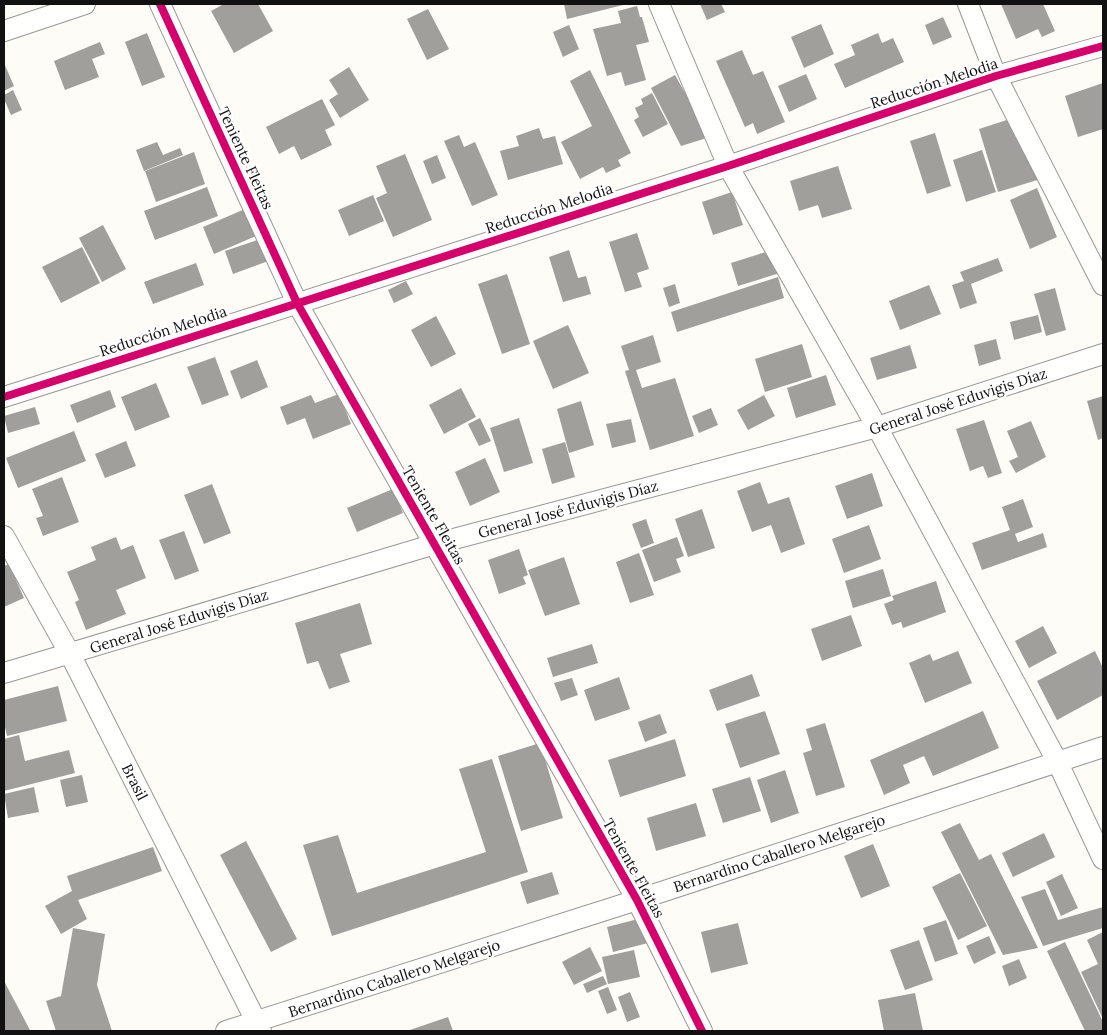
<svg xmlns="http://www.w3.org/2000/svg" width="1107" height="1035" font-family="Lora,serif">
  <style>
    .building { fill: #a19f9c }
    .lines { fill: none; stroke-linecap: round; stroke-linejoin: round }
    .minor-casing { stroke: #979795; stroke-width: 22 }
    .minor { stroke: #fffffe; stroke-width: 20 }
    .cycleway-casing { stroke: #fff; stroke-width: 11 }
    .cycleway { stroke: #d6006c; stroke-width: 8 }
    .labels { text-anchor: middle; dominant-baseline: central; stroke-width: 5; stroke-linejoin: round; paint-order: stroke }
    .street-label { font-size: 15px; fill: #111; stroke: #fff }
  </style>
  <rect width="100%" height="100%" fill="#fdfcf7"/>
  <path class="building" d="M 224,4 L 258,4 L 273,31 L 234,53 L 211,11 Z
    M 564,4 L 627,4 L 567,19 Z
    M 700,4 L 721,4 L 725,12 L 707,20 Z
    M 1001,4 L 1043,4 L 1055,31 L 1042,37 L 1038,29 L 1016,39 Z
    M 637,6 L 640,17 L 642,17 L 649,42 L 636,45 L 646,80 L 625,86 L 621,72 L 607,76 L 593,29 L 621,23 L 618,11 Z
    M 428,9 L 449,49 L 427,60 L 407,19 Z
    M 943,17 L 952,37 L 933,45 L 925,25 Z
    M 821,24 L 834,54 L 804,68 L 791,37 Z
    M 569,25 L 579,49 L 563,57 L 553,32 Z
    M 147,33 L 165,77 L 142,86 L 125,42 Z
    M 878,33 L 882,43 L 893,38 L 904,62 L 845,88 L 834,64 L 855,55 L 851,45 Z
    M 100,42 L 105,54 L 92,59 L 99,77 L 65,90 L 54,61 Z
    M 742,50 L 753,75 L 763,71 L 785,122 L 757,134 L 753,123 L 745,127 L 716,61 Z
    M 4,63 L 14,86 L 4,91 Z
    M 349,67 L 369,100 L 340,118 L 329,100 L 338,94 L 329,80 Z
    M 590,70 L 631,153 L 618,160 L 621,166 L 606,173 L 603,167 L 580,179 L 561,142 L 592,126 L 570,81 Z
    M 806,74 L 817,99 L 789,112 L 778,86 Z
    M 675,75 L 710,137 L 681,146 L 651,88 Z
    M 1103,83 L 1103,129 L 1078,137 L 1065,96 Z
    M 13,90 L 22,110 L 11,115 L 4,99 L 4,95 Z
    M 652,93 L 668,124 L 643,137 L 634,120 L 639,117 L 635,108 L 643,104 L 641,99 Z
    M 322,99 L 335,125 L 325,130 L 332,145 L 301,160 L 294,146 L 279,154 L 266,127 Z
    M 1013,118 L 1044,178 L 998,192 L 979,129 Z
    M 539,128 L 543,139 L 555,136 L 563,164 L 508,180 L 500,151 L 519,146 L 516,136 Z
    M 935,133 L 951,186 L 927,194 L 910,141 Z
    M 459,135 L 464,147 L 475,142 L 498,195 L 472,206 L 444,141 Z
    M 157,142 L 163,155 L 180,148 L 183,155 L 144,171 L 136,150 Z
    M 982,150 L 996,192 L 966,202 L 953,160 Z
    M 194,152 L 205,184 L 156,202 L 145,171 Z
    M 405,154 L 432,220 L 393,237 L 376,198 L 387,193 L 376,166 Z
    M 437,155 L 446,178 L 432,184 L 423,161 Z
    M 838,166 L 852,209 L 822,218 L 818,205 L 799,211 L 790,181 Z
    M 207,187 L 218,216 L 155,240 L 144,211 Z
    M 1037,188 L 1057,237 L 1030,249 L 1010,200 Z
    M 732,192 L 743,225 L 713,235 L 702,202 Z
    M 373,195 L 384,221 L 349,236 L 338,210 Z
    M 252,206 L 263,233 L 214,254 L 203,227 Z
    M 103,225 L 126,269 L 102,282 L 79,238 Z
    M 637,233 L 649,269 L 637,273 L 642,287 L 625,292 L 609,242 Z
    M 266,237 L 274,259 L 233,274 L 225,251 Z
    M 82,247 L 100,283 L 61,303 L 42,267 Z
    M 569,250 L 578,278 L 586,276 L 591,294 L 563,302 L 549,257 Z
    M 772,250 L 780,273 L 738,286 L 731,263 Z
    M 998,258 L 1003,271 L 971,284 L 977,303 L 960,309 L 952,285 L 964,281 L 960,272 Z
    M 196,263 L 204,285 L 153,304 L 144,282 Z
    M 507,274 L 530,344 L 502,354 L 478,284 Z
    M 778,277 L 784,298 L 677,332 L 671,312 Z
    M 406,281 L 413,294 L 394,303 L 388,290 Z
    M 675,284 L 680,303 L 669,307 L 663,288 Z
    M 929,285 L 941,314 L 900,330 L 889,301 Z
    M 1055,288 L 1066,330 L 1046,336 L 1034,294 Z
    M 1038,315 L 1042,332 L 1014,340 L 1010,322 Z
    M 436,316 L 456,354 L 431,367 L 411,330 Z
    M 568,325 L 589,373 L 553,389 L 533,341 Z
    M 653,335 L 661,362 L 636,370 L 642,388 L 675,378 L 694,436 L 650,450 L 625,371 L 629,370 L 621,346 Z
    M 996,339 L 1001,359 L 979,366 L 974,345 Z
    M 802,344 L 812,377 L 765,392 L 755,359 Z
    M 910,345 L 917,368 L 877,380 L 870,358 Z
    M 215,357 L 229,395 L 202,405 L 187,367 Z
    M 257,360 L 268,387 L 241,399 L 230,371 Z
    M 826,375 L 836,405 L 796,418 L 787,388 Z
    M 156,383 L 170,417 L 135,431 L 121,397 Z
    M 461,388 L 476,417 L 444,434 L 429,405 Z
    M 110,390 L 116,407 L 77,423 L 70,405 Z
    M 339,394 L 351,424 L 313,439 L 305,418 L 287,425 L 280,407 L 311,395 L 315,403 Z
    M 764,395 L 775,416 L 748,430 L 737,410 Z
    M 1103,396 L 1103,438 L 1098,440 L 1087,401 Z
    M 581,401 L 594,445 L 569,453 L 557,409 Z
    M 35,407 L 40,424 L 8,433 L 4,416 Z
    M 711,408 L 718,425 L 699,433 L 692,416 Z
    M 480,418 L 491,441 L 479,446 L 468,424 Z
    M 519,418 L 533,463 L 504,472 L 490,428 Z
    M 631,419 L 636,442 L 612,448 L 606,424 Z
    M 984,420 L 1002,473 L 988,478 L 983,466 L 970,471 L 956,429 Z
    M 1031,421 L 1046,457 L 1016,473 L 1009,461 L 1018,457 L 1007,431 Z
    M 74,431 L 86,461 L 18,488 L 6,458 Z
    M 126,441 L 136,466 L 105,478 L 95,454 Z
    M 565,442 L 575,477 L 552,484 L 542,449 Z
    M 485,458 L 500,492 L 470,506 L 455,472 Z
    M 872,473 L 883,506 L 847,519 L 835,486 Z
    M 62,477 L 79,522 L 43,536 L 36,518 L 43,516 L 32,489 Z
    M 760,482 L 768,504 L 789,497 L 805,544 L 781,553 L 771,525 L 752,532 L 737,491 Z
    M 212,484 L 231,533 L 204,544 L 184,495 Z
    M 393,489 L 403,513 L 357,532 L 347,508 Z
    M 1023,499 L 1033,527 L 1015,534 L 1018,542 L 1043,533 L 1047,547 L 982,570 L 972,543 L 1010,530 L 1002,507 Z
    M 702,509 L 715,548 L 688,557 L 675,519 Z
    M 646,519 L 654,543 L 641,548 L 632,524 Z
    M 869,525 L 881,559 L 844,573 L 832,539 Z
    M 184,531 L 199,571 L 175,580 L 159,540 Z
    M 116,537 L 121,550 L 133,545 L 146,578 L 116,590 L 126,614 L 86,630 L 75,602 L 79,600 L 67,572 L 96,560 L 91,547 Z
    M 677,537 L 684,556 L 676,559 L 681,572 L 654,582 L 642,550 Z
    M 519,549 L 528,575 L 523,577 L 526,584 L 499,594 L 488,560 Z
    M 639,553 L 654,595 L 630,603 L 616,562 Z
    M 564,557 L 580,604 L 545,616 L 528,570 Z
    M 9,564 L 24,598 L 4,607 L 4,566 Z
    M 883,569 L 891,596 L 853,608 L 845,581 Z
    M 936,581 L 946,612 L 903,628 L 901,622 L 892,625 L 884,604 L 894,600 L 892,596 Z
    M 360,603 L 372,644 L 340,654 L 350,682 L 329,689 L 318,661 L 307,664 L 295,623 Z
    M 851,615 L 862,646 L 822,661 L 811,629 Z
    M 1043,626 L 1057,653 L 1029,668 L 1015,641 Z
    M 592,644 L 598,663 L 553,677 L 547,658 Z
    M 958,651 L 972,683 L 925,703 L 909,663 L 930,654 L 933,661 Z
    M 1095,651 L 1103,668 L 1103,695 L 1057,720 L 1037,681 Z
    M 752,674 L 760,696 L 717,711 L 709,690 Z
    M 619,677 L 630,709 L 595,721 L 584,690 Z
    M 572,678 L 578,695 L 561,701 L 554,683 Z
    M 58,686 L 67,721 L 7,736 L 4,723 L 4,700 Z
    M 765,711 L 780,754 L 740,768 L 725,724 Z
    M 983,711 L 999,748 L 933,776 L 924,756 L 903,765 L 910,783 L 884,795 L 870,760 Z
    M 660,714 L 667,733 L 645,742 L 638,722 Z
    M 825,723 L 845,787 L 816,796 L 803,753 L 812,750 L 806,729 Z
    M 19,735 L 25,761 L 69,750 L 75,773 L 4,791 L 4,739 Z
    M 675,739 L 686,776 L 620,797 L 608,760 Z
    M 540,743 L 563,818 L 521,831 L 498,756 Z
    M 492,759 L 528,872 L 332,936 L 303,845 L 338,835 L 357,893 L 486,852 L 459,769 Z
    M 785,770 L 799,813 L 771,823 L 757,780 Z
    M 82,775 L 88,802 L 66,807 L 60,780 Z
    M 750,777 L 761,811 L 723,823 L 712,789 Z
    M 34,787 L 39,812 L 8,818 L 4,794 Z
    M 696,803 L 706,836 L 656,851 L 647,818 Z
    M 960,823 L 979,860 L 991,854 L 1038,948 L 1003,955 L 941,832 Z
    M 1044,833 L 1055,857 L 1013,877 L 1002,853 Z
    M 246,841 L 297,939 L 271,952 L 220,855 Z
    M 873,844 L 890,886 L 861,898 L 844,856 Z
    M 153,847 L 162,871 L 78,900 L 87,919 L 61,934 L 45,906 L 72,891 L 67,876 Z
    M 552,872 L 559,894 L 527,904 L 520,882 Z
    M 960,873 L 987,926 L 958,940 L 932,887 Z
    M 1062,874 L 1078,908 L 1061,916 L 1046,882 Z
    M 1045,889 L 1058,920 L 1103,907 L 1103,928 L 1043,946 L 1021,897 Z
    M 642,918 L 648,943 L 613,952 L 607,927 Z
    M 946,920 L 958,954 L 935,962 L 923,928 Z
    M 738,923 L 748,964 L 711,973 L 701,932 Z
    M 73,928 L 105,934 L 97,985 L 112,1031 L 56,1031 L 46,1001 L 61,996 Z
    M 1103,932 L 1103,1019 L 1081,972 L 1098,964 L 1087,940 Z
    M 989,936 L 996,953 L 974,964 L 966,946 Z
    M 919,940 L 933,980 L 905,990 L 890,950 Z
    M 1065,942 L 1103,1022 L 1103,1031 L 1085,1031 L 1047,951 Z
    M 590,947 L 602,971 L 574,985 L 562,962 Z
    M 634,950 L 640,977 L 608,984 L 602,957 Z
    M 1019,959 L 1027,978 L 1009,986 L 1002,966 Z
    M 603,976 L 607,984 L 587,993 L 583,984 Z
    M 4,981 L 30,1030 L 28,1031 L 4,1031 Z
    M 608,987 L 617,1010 L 607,1014 L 598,991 Z
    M 630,992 L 640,1017 L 627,1022 L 618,997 Z
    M 915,993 L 923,1031 L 884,1031 L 878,1000 Z
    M 448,1017 L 453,1031 L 407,1031 Z"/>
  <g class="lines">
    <defs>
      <path id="minor" d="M 160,4 L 297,303 L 637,900 L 702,1031
        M 659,4 L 728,166 L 877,427 L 1057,761 L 1103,859
        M 968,4 L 996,76 L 1103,285
        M 4,31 L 85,4
        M 4,397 L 728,166 L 996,76 L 1103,46
        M 4,536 L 70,654 L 261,1031
        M 4,673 L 435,544 L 877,427 L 1103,354
        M 226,1031 L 637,900 L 1103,747"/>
    </defs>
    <use href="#minor" class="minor-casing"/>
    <use href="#minor" class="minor"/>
    <defs>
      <path id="cycleway" d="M 160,4 L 297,303 L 637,900 L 702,1031
        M 4,397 L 728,166 L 996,76 L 1103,46"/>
    </defs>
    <use href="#cycleway" class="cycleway-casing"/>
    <use href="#cycleway" class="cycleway"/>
  </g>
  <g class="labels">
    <g class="street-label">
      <text transform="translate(934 83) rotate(-18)">Reducción Melodia</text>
      <text transform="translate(246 158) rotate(65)">Teniente Fleitas</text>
      <text transform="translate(549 208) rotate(-18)">Reducción Melodia</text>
      <text transform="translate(163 331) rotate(-18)">Reducción Melodia</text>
      <text transform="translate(958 401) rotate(-18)">General José Eduvigis Díaz</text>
      <text transform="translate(568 509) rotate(-15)">General José Eduvigis Díaz</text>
      <text transform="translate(434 515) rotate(60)">Teniente Fleitas</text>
      <text transform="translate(179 621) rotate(-17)">General José Eduvigis Díaz</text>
      <text transform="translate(135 782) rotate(63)">Brasil</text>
      <text transform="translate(779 853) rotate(-18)">Bernardino Caballero Melgarejo</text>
      <text transform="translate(634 868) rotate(61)">Teniente Fleitas</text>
      <text transform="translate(394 978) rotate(-18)">Bernardino Caballero Melgarejo</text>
    </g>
  </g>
  <rect width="1107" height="1035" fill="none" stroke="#111111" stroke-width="10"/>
</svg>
